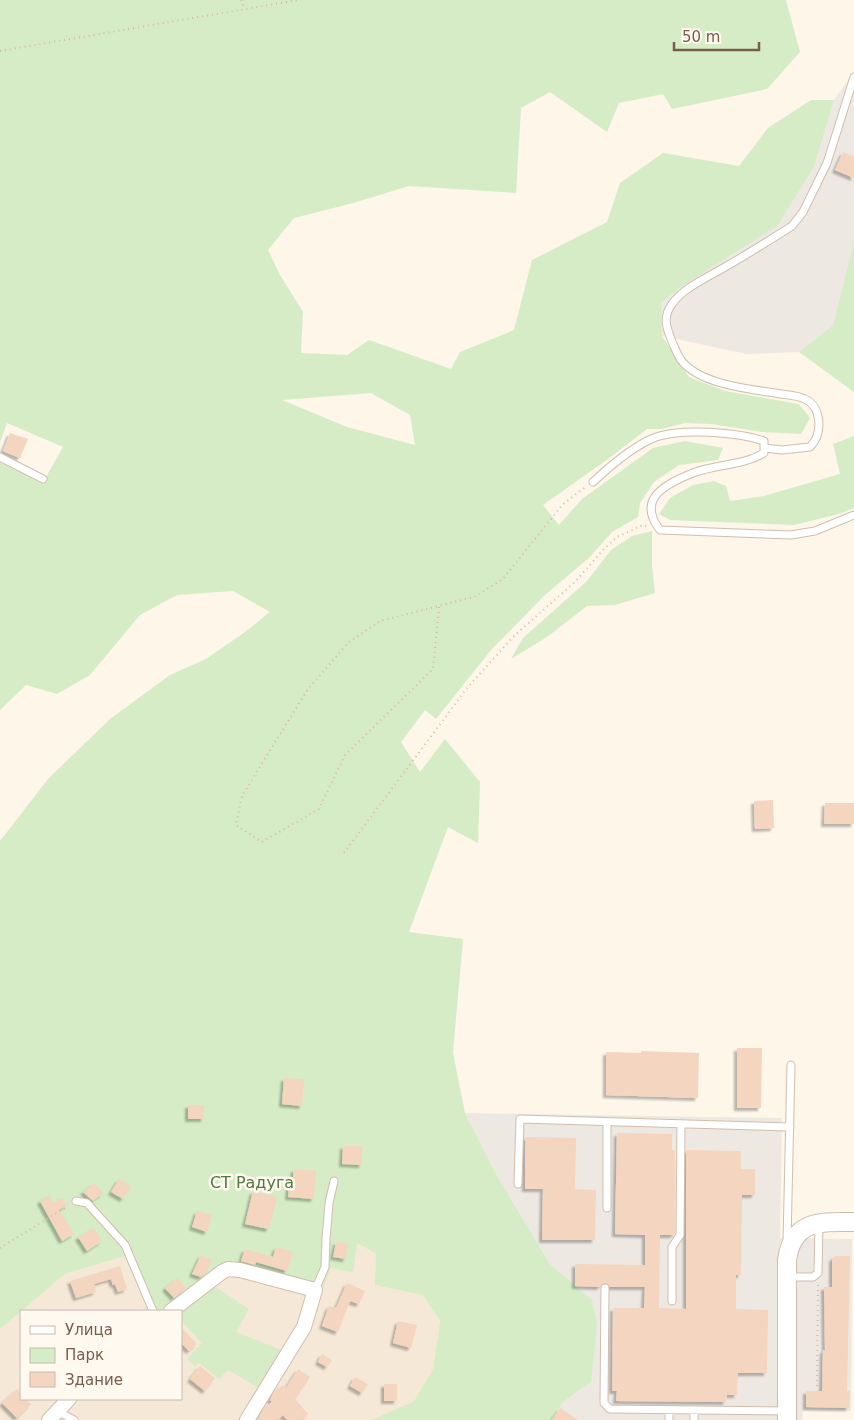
<svg xmlns="http://www.w3.org/2000/svg" width="854" height="1420" font-family="'DejaVu Sans',sans-serif">
  <style>
    .residential { fill: #f5e8d7 }
    .industrial { fill: #eee8e2 }
    .green { fill: #d5ecc6; fill-rule: evenodd }
    .building { fill: #f4d5bf; filter: url(#shadow) }
    .lines { fill: none; stroke-linecap: round; stroke-linejoin: round }
    .service-casing { stroke: #d0bead; stroke-width: 9 }
    .minor-casing { stroke: #d0bead; stroke-width: 16 }
    .tertiary-casing { stroke: #d0bead; stroke-width: 20 }
    .path { stroke: #d9b9a2; stroke-width: 2; stroke-dasharray: 1 4; stroke-linecap: butt }
    .service { stroke: #fff; stroke-width: 7 }
    .minor { stroke: #fff; stroke-width: 14 }
    .tertiary { stroke: #fff; stroke-width: 18 }
    .labels { text-anchor: middle; dominant-baseline: central; stroke-width: 5; stroke-linejoin: round; paint-order: stroke }
    .park-label { font-size: 16px; fill: #4f7a40; stroke: #fff9f0 }
  </style>
  <defs>
    <filter id="shadow"><feDropShadow dx="-3" dy="3" stdDeviation="1" flood-color="#0004"/></filter>
  </defs>
  <rect width="100%" height="100%" fill="#fdf6e9"/>
  <path class="residential" d="M 357,1243 L 376,1254 L 376,1285 L 424,1295 L 440,1321 L 433,1369 L 414,1401 L 371,1420 L 0,1420 L 0,1329 L 21,1311 L 21,1399 L 181,1399 L 181,1311 L 226,1277 L 331,1268 Z
    M 125,1256 L 149,1311 L 21,1311 L 65,1274 Z"/>
  <path class="industrial" d="M 854,72 L 854,241 L 833,325 L 799,352 L 747,354 L 662,336 L 661,303 L 685,284 L 814,167 L 834,100 Z
    M 465,1113 L 782,1118 L 780,1238 L 852,1239 L 851,1411 L 803,1411 L 802,1420 L 551,1420 L 563,1402 L 591,1382 L 592,1300 L 550,1264 L 496,1174 Z"/>
  <path class="green" d="M 0,0 L 786,0 L 800,52 L 767,89 L 672,109 L 663,94 L 619,103 L 607,132 L 550,92 L 521,108 L 516,193 L 409,186 L 353,203 L 294,218 L 268,250 L 280,275 L 303,312 L 301,353 L 347,355 L 369,340 L 451,369 L 460,352 L 514,330 L 532,260 L 607,222 L 620,183 L 663,153 L 739,166 L 768,128 L 811,100 L 834,100 L 814,167 L 777,226 L 685,284 L 661,303 L 662,336 L 689,377 L 725,391 L 799,404 L 810,418 L 801,434 L 762,432 L 711,424 L 685,423 L 662,429 L 647,429 L 608,459 L 543,505 L 559,525 L 582,499 L 653,448 L 685,441 L 723,448 L 718,460 L 679,465 L 654,482 L 640,503 L 638,517 L 612,532 L 590,557 L 545,595 L 491,650 L 436,719 L 425,710 L 401,742 L 420,772 L 445,739 L 480,782 L 478,843 L 448,827 L 409,932 L 463,939 L 453,1053 L 465,1113 L 496,1174 L 550,1264 L 592,1300 L 597,1325 L 591,1382 L 563,1402 L 551,1420 L 371,1420 L 414,1401 L 433,1369 L 440,1321 L 423,1295 L 375,1285 L 376,1254 L 357,1243 L 353,1272 L 331,1268 L 320,1295 L 239,1275 L 226,1277 L 214,1286 L 249,1309 L 236,1332 L 286,1352 L 262,1390 L 228,1370 L 219,1379 L 199,1363 L 195,1366 L 187,1359 L 202,1343 L 181,1321 L 181,1311 L 149,1311 L 125,1256 L 65,1274 L 0,1329 L 0,841 L 48,779 L 110,719 L 170,675 L 206,659 L 245,632 L 270,612 L 233,591 L 177,595 L 140,615 L 90,675 L 57,694 L 26,685 L 0,710 L 0,462 L 10,466 L 42,484 L 63,447 L 7,423 L 0,442 ZM 371,393 L 410,415 L 415,445 L 347,427 L 282,400 Z
    M 854,241 L 854,392 L 799,352 L 833,325 Z
    M 854,436 L 854,508 L 839,514 L 794,525 L 670,520 L 659,514 L 670,498 L 693,485 L 714,481 L 726,486 L 730,501 L 764,496 L 840,474 L 833,444 Z
    M 652,531 L 652,566 L 655,593 L 615,605 L 587,606 L 547,637 L 511,659 L 523,638 L 587,581 L 611,550 L 632,536 Z"/>
  <path class="building" d="M 843,152 L 854,157 L 854,178 L 835,170 Z
    M 10,433 L 28,439 L 20,458 L 3,451 Z
    M 773,800 L 774,828 L 755,829 L 754,801 Z
    M 825,803 L 854,803 L 854,824 L 824,824 Z
    M 737,1048 L 762,1048 L 761,1108 L 737,1108 Z
    M 641,1051 L 699,1053 L 698,1098 L 606,1095 L 606,1052 L 641,1053 Z
    M 284,1078 L 304,1079 L 302,1106 L 282,1104 Z
    M 188,1105 L 204,1105 L 204,1119 L 188,1119 Z
    M 617,1133 L 672,1134 L 672,1150 L 675,1150 L 675,1233 L 673,1235 L 660,1235 L 659,1308 L 686,1309 L 686,1150 L 741,1151 L 741,1169 L 755,1169 L 755,1195 L 742,1195 L 741,1275 L 736,1275 L 736,1309 L 768,1310 L 767,1373 L 738,1373 L 737,1395 L 727,1395 L 726,1402 L 616,1401 L 617,1391 L 612,1391 L 613,1308 L 644,1308 L 645,1287 L 610,1287 L 606,1283 L 602,1284 L 600,1287 L 575,1286 L 575,1264 L 645,1265 L 645,1235 L 615,1234 Z
    M 525,1137 L 576,1138 L 575,1189 L 596,1190 L 595,1240 L 542,1240 L 543,1189 L 525,1189 Z
    M 343,1146 L 362,1146 L 362,1165 L 342,1164 Z
    M 294,1169 L 316,1171 L 314,1199 L 288,1197 L 290,1177 L 293,1177 Z
    M 119,1179 L 131,1186 L 123,1199 L 111,1192 Z
    M 94,1183 L 103,1193 L 93,1201 L 83,1192 Z
    M 253,1191 L 277,1197 L 269,1229 L 245,1224 Z
    M 49,1195 L 53,1203 L 62,1198 L 67,1205 L 59,1210 L 74,1234 L 62,1241 L 40,1201 Z
    M 197,1211 L 212,1215 L 207,1232 L 192,1227 Z
    M 94,1228 L 102,1241 L 87,1251 L 78,1237 Z
    M 336,1242 L 348,1244 L 346,1259 L 333,1257 Z
    M 276,1247 L 293,1252 L 287,1271 L 256,1262 L 255,1265 L 241,1261 L 245,1249 L 273,1257 Z
    M 201,1255 L 212,1260 L 206,1273 L 201,1277 L 192,1274 Z
    M 835,1256 L 850,1256 L 847,1391 L 850,1391 L 849,1408 L 806,1407 L 806,1391 L 822,1391 L 823,1350 L 825,1350 L 824,1287 L 832,1287 L 832,1259 Z
    M 120,1266 L 127,1289 L 118,1292 L 115,1284 L 113,1285 L 111,1279 L 94,1284 L 96,1292 L 76,1298 L 70,1281 Z
    M 177,1278 L 186,1288 L 174,1298 L 165,1288 Z
    M 347,1283 L 365,1291 L 359,1304 L 350,1301 L 338,1332 L 322,1326 L 329,1306 L 336,1308 Z
    M 398,1321 L 417,1325 L 411,1348 L 393,1343 Z
    M 181,1327 L 197,1344 L 189,1351 L 181,1343 Z
    M 322,1354 L 332,1360 L 327,1367 L 318,1362 Z
    M 200,1366 L 215,1378 L 205,1391 L 190,1379 Z
    M 298,1369 L 310,1377 L 295,1399 L 308,1414 L 301,1420 L 287,1420 L 283,1415 L 277,1420 L 257,1420 L 264,1408 L 272,1402 L 270,1400 L 273,1394 L 283,1385 L 286,1388 Z
    M 355,1377 L 368,1384 L 362,1393 L 350,1386 Z
    M 384,1384 L 397,1384 L 397,1401 L 384,1401 Z
    M 17,1389 L 21,1394 L 21,1399 L 26,1399 L 31,1404 L 17,1418 L 2,1403 Z
    M 560,1408 L 578,1420 L 552,1420 Z"/>
  <g class="lines">
    <defs>
      <path id="service" d="M 765,448 L 782,450 L 810,447 C 823,434 822,407 805,399 C 797,395 785,395 775,393 C 748,389 699,384 681,360 C 677,354 674,346 671,339 C 666,327 663,316 672,304 C 683,288 708,277 725,267 C 748,254 770,240 792,226 L 803,212 L 827,163 L 854,77
        M 0,457 L 43,479
        M 593,482 C 609,467 635,445 656,437 C 682,428 738,432 764,441 L 764,453 C 742,466 716,464 693,473 C 665,484 636,499 660,530 L 791,535 L 815,531 L 854,515
        M 518,1184 L 520,1119 L 790,1127
        M 76,1201 L 87,1203 L 125,1245 L 153,1311
        M 607,1208 L 607,1122
        M 787,1242 L 791,1065
        M 787,1277 L 813,1277 L 818,1273 L 819,1223
        M 605,1288 L 604,1403 L 610,1409 L 787,1411
        M 315,1290 L 325,1267 L 326,1239 L 329,1203 L 334,1181
        M 672,1301 L 672,1247 L 680,1235 L 681,1124
        M 694,1410 L 694,1420
        M 57,1411 L 74,1420
        M 669,1420 L 669,1410"/>
      <path id="minor" d="M 171,1311 L 222,1272 L 228,1269 L 240,1270 L 315,1290 L 304,1327 L 247,1420
        M 49,1420 L 69,1399"/>
      <path id="tertiary" d="M 787,1420 L 787,1260 C 793,1219 821,1222 854,1222"/>
    </defs>
    <use href="#service" class="service-casing"/>
    <use href="#minor" class="minor-casing"/>
    <use href="#tertiary" class="tertiary-casing"/>
    <path class="path" d="M 241,0 L 245,9
      M 0,51 L 298,0
      M 439,607 L 433,669 L 345,755 L 319,809 L 262,842 L 236,825 L 242,796 L 308,689 L 349,642 L 380,621 L 474,597 L 503,579 L 563,504 L 587,486
      M 344,853 L 467,688 L 515,635 L 575,582 L 602,551 L 617,537 L 643,525 L 646,526
      M 0,1248 L 68,1206
      M 817,1386 L 818,1284"/>
    <use href="#service" class="service"/>
    <use href="#minor" class="minor"/>
    <use href="#tertiary" class="tertiary"/>
  </g>
  <g class="labels">
    <g class="park-label">
      <text x="252" y="1182">СТ Радуга</text>
    </g>
  </g>
  <rect x="20" y="1310" width="162" height="90" fill="#fff9f0" stroke="#c9baae"/>
  <rect x="30" y="1326" width="25" height="8" fill="#ffffff" stroke="#c9baae"/>
  <text x="65" y="1335" font-size="15" fill="#795c4b">Улица</text>
  <rect x="30" y="1348" width="25" height="15" fill="#d5ecc6" stroke="#c9baae"/>
  <text x="65" y="1360" font-size="15" fill="#795c4b">Парк</text>
  <rect x="30" y="1372" width="25" height="15" fill="#f4d5bf" stroke="#c9baae"/>
  <text x="65" y="1385" font-size="15" fill="#795c4b">Здание</text>
  <path d="M674 42v8h85v-8" fill="none" stroke="#795c4b" stroke-width="2.5"/>
  <text x="682" y="42" font-size="15" fill="#795c4b" stroke="#fff9f0" stroke-width="4" paint-order="stroke">50 m</text>
</svg>
